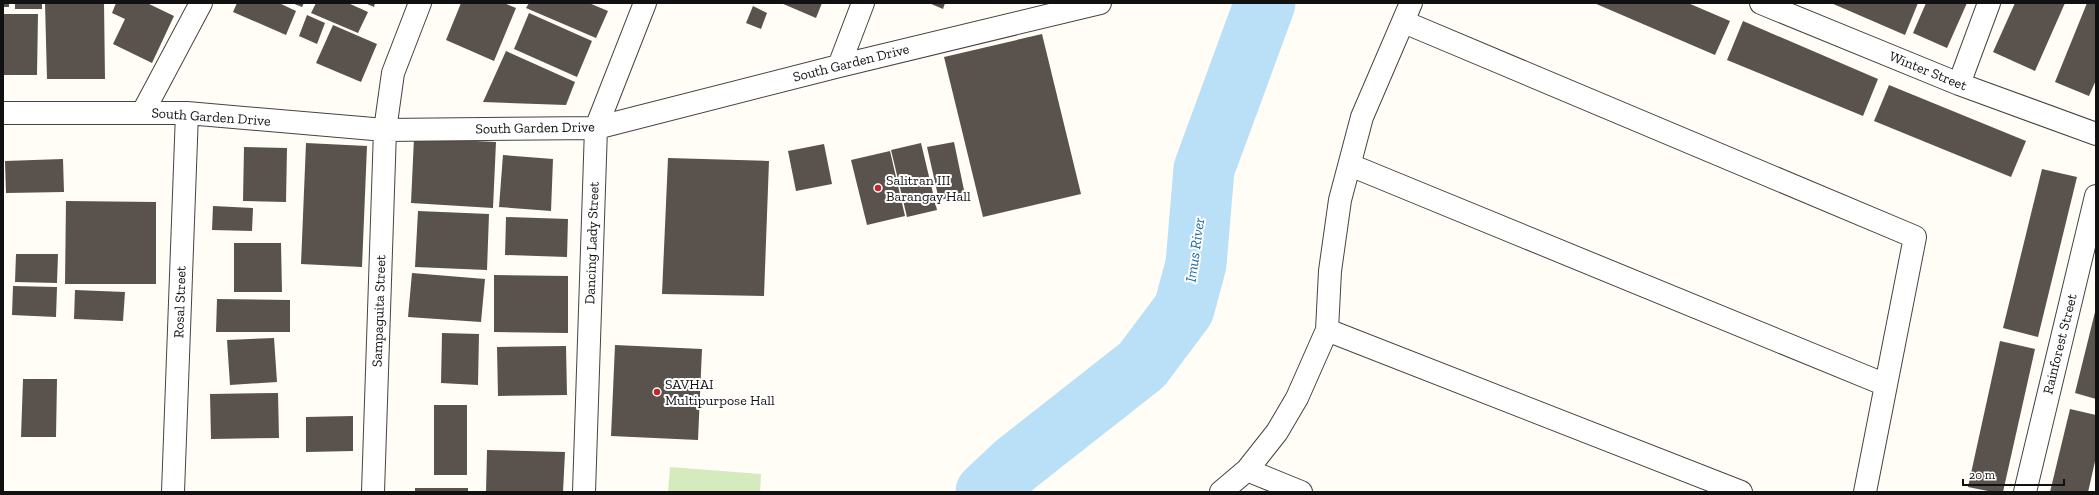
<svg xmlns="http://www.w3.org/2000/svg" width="2099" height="495" font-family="'Zilla Slab',serif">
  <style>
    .green { fill: #d5ebbd }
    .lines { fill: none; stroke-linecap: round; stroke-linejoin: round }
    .river { stroke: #b9e0f7; stroke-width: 61 }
    .building { fill: #5a524d }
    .minor-casing { stroke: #444; stroke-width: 24 }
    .minor { stroke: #fff; stroke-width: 22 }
    .poi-dot { fill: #c4262e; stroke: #fff; stroke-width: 1.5 }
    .labels { text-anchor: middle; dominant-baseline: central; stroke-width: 4; stroke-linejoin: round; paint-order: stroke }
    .street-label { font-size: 14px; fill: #111; stroke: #fff }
    .poi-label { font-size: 14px; fill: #111; stroke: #fff; text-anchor: start }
    .water-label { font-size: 15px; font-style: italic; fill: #1768a6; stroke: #fff }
  </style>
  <rect width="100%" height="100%" fill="#fffdf5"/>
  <path class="green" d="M 670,467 L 761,474 L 760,492 L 668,492 Z"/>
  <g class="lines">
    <path class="river" d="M 986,492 L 1016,464 L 1142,365 L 1184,309 L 1196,264 L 1204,169 L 1265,3"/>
  </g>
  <path class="building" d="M 3,3 L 9,3 L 9,7 L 3,7 Z
    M 15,3 L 42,3 L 42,9 L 15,9 Z
    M 45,3 L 104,3 L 105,79 L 47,79 Z
    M 116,3 L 147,3 L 174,16 L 152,63 L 113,44 L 125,19 L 112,13 Z
    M 237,3 L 279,3 L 296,11 L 286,35 L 233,12 Z
    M 292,3 L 304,3 L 302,7 Z
    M 316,3 L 348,3 L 368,12 L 358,33 L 311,13 Z
    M 365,3 L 375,3 L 374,7 Z
    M 461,3 L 504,3 L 516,8 L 494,61 L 446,40 Z
    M 529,3 L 589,3 L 608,11 L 596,38 L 526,8 Z
    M 781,3 L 822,3 L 816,18 Z
    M 929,3 L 945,3 L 943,9 Z
    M 1594,3 L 1688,3 L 1730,21 L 1715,55 Z
    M 1831,3 L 1918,3 L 1905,35 Z
    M 1926,3 L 1967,3 L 1947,48 L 1913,33 Z
    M 2015,3 L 2065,3 L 2035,71 L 1993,52 Z
    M 2087,3 L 2096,3 L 2096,80 L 2089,96 L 2055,82 Z
    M 753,6 L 767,13 L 761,29 L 746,23 Z
    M 529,13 L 592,41 L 577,77 L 514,49 Z
    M 3,14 L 38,14 L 37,75 L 3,75 Z
    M 307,15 L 325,23 L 317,44 L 299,36 Z
    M 1743,21 L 1878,79 L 1863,116 L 1727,60 Z
    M 333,25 L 377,44 L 361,82 L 316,63 Z
    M 1042,34 L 1081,194 L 983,217 L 944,57 Z
    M 506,51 L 575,82 L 566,105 L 483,102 Z
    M 1889,85 L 2026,141 L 2011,177 L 1874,121 Z
    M 414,138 L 496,142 L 493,208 L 411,203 Z
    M 954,142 L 965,195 L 939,200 L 927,147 Z
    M 306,143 L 367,146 L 362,267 L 301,264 Z
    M 921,143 L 937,210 L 907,217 L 891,150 Z
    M 824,144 L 832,184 L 796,191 L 788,151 Z
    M 244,147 L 287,148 L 286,202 L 243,201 Z
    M 890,151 L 905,216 L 867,225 L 851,160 Z
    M 503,155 L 553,159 L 551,211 L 499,207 Z
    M 668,158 L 769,161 L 764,296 L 662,294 Z
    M 63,159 L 64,192 L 6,193 L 5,161 Z
    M 2042,169 L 2077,177 L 2038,337 L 2003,328 Z
    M 66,201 L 156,202 L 156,284 L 65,284 Z
    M 213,206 L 253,208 L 252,231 L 212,230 Z
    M 418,211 L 489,214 L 487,270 L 415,267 Z
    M 506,217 L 568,219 L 567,257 L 505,255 Z
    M 234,243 L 281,243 L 282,292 L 234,292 Z
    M 16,254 L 58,254 L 57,283 L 15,282 Z
    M 412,273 L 485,279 L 481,322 L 408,317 Z
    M 494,275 L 568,276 L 568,333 L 494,332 Z
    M 13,286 L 57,287 L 56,317 L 12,315 Z
    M 75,290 L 125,292 L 123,321 L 74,319 Z
    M 217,299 L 290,300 L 290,332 L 216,332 Z
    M 2096,308 L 2096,399 L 2075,393 Z
    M 442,333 L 479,334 L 478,385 L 441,383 Z
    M 274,338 L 277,382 L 230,385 L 227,340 Z
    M 2000,341 L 2035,349 L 2003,492 L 1993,492 L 1968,487 Z
    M 615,345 L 702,349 L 698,440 L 611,436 Z
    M 566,346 L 567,395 L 498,396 L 497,347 Z
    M 23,379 L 57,379 L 56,437 L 21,437 Z
    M 278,393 L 279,438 L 211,439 L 210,394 Z
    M 434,405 L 467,405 L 467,475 L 434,475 Z
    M 2070,409 L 2096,415 L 2096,457 L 2089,488 L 2088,492 L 2050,492 Z
    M 353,416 L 353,451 L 306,452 L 306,417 Z
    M 487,450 L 565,452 L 563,492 L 486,492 Z
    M 415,488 L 468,488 L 468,492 L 415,492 Z"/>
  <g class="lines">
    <defs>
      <path id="minor" d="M 1761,3 L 1959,84 L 2096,134
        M 1404,22 L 1915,237 L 1865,492
        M 839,66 L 863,3
        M 1959,84 L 1989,3
        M 143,112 L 201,3
        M 3,113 L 187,113 L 385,130 L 596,128 L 839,66 L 1100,3
        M 1350,165 L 1886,385
        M 1327,330 L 1741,492
        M 1247,470 L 1301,492
        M 173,492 L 187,113
        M 373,492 L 385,130 L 393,73 L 420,3
        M 584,492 L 596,128 L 645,3
        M 1221,492 L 1247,470 L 1277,432 L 1297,398 L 1327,330 L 1330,271 L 1340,200 L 1362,117 L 1411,3
        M 2025,492 L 2096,196"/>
    </defs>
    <use href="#minor" class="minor-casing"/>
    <use href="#minor" class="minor"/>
  </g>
  <g class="poi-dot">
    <circle cx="878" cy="188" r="4"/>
    <circle cx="657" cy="392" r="4"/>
  </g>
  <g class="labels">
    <g class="street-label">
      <text transform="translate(851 63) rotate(-14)">South Garden Drive</text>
      <text transform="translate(1928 71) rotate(22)">Winter Street</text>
      <text transform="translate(211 117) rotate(4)">South Garden Drive</text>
      <text transform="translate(535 128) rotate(-1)">South Garden Drive</text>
      <text transform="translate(592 243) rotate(-88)">Dancing Lady Street</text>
      <text transform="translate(180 302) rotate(-88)">Rosal Street</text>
      <text transform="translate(379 311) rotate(-88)">Sampaguita Street</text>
      <text transform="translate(2060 344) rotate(-76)">Rainforest Street</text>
    </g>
    <g class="poi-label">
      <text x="886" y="180">Salitran III<tspan x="886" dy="16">Barangay Hall</tspan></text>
      <text x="665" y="384">SAVHAI<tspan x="665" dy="16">Multipurpose Hall</tspan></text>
    </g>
    <g class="water-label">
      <text transform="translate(1195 250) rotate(-82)">Imus River</text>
    </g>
  </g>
  <rect width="2099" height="495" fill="none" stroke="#111111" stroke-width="8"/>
  <path d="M1963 479v6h101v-6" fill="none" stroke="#111111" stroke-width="2"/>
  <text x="1969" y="479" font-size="12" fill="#111111" stroke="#ffffff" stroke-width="3" paint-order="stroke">20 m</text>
</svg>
